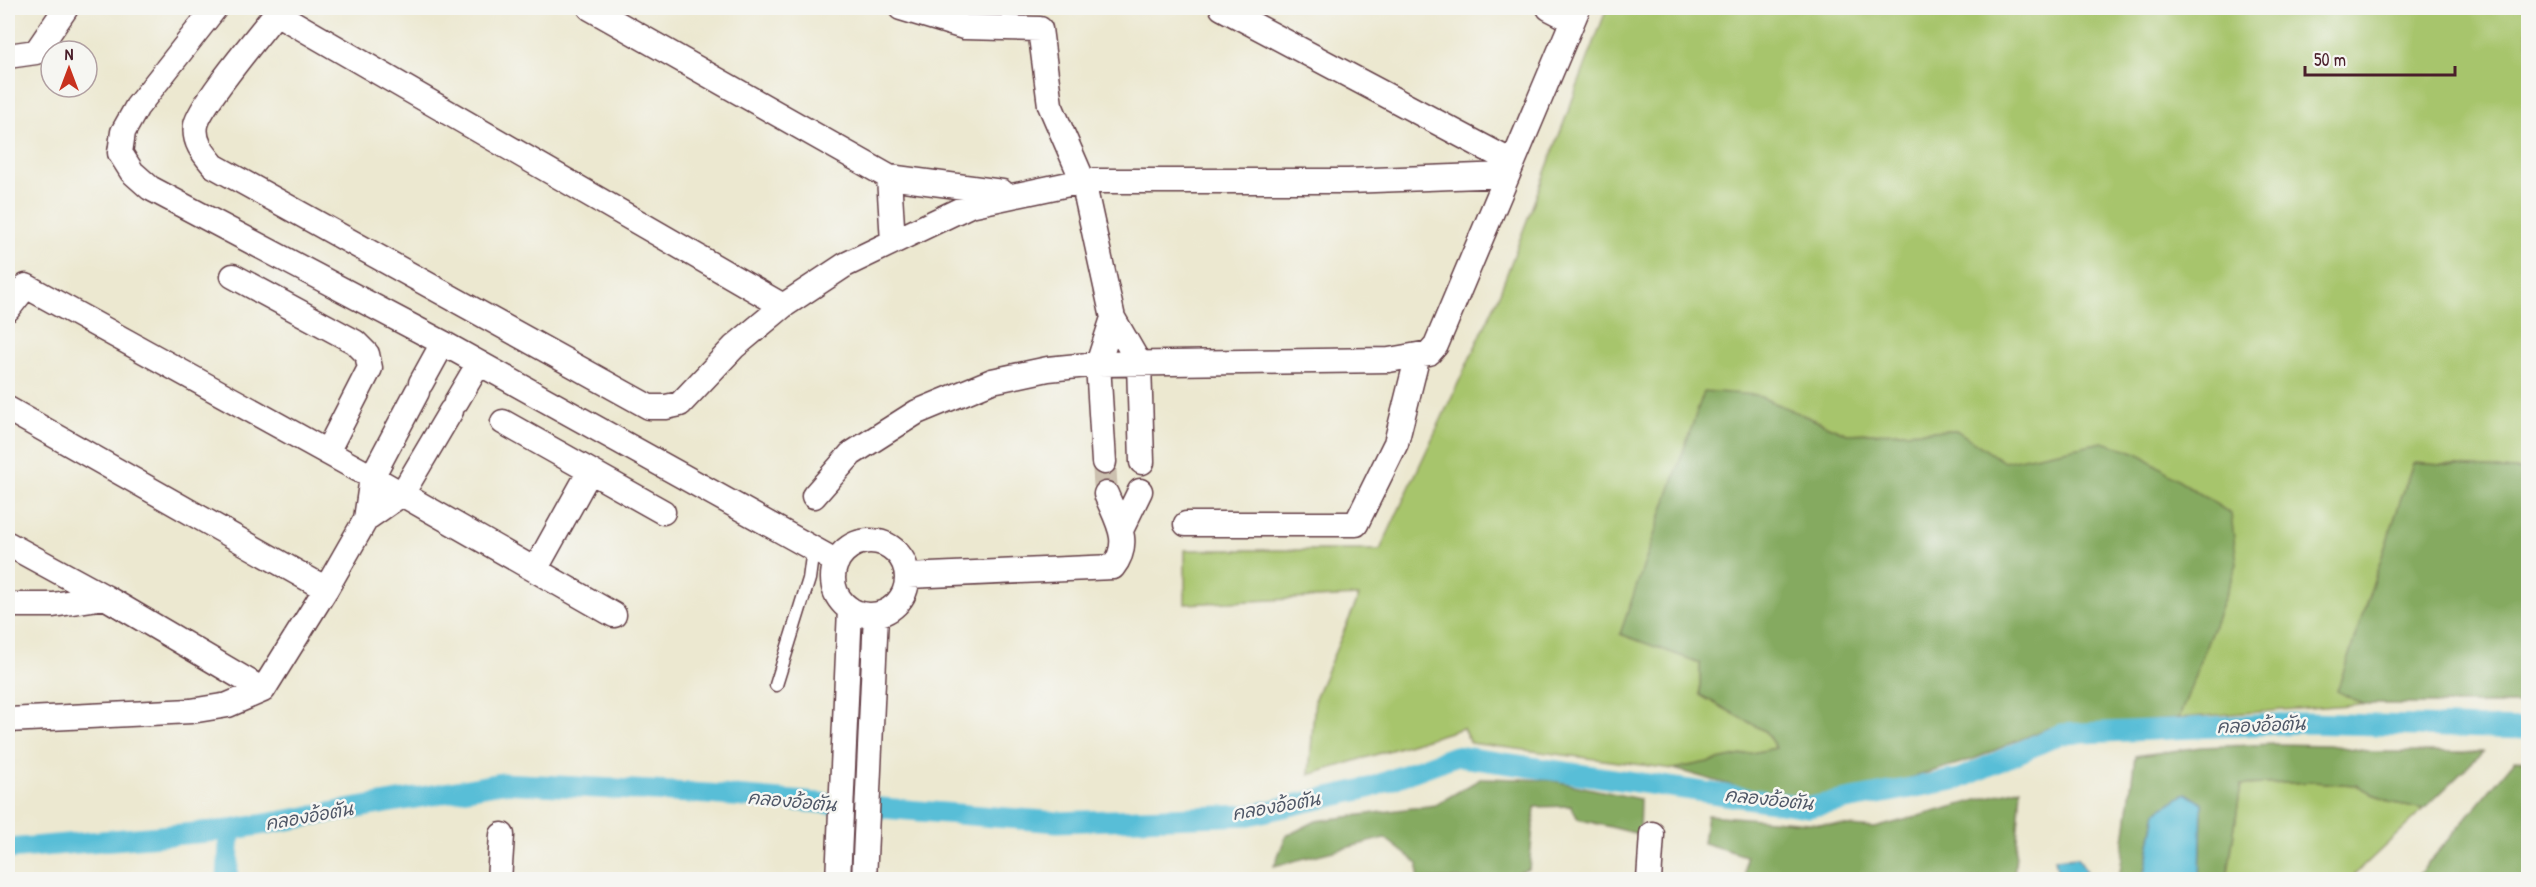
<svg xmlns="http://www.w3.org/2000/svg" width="2536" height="887" font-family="'Patrick Hand','Playpen Sans Thai',sans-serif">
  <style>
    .green { fill: #a7c56c; stroke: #78724c; stroke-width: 1.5 }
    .forest { fill: #85aa60; stroke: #686446; stroke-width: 1.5 }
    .water { fill: #59bed7; stroke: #526e81; stroke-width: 1.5 }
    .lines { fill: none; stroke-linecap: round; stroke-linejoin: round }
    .canal { stroke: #59bed7; stroke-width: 21 }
    .street-tunnel { stroke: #ccc0af; stroke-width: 24; stroke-dasharray: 24 12; stroke-linecap: butt }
    .lane-casing { stroke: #623d44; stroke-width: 15 }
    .street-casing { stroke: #623d44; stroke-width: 27 }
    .lane { stroke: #fff; stroke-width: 12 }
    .street { stroke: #fff; stroke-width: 24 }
    .labels { text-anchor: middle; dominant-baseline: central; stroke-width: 5; stroke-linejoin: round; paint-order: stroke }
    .water-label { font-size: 18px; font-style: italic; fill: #4f5767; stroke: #f6f6f2 }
  </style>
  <rect width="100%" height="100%" fill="#f6f6f2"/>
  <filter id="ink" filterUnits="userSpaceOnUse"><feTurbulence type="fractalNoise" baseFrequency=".0167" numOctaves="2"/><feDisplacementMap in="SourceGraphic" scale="12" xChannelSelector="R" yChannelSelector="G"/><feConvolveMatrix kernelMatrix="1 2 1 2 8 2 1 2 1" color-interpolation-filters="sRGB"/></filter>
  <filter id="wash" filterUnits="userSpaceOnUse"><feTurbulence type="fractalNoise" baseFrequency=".008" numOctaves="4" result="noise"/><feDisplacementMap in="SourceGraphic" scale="24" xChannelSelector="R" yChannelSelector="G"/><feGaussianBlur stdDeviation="1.35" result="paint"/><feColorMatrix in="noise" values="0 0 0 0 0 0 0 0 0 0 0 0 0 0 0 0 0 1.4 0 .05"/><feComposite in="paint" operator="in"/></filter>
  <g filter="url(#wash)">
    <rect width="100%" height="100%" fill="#ece8d0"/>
    <path class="green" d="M 1607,8 L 2528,8 L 2528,471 L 2413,463 L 2338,690 L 2362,704 L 2179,718 L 2237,564 L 2103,442 L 2004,462 L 1956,430 L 1847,434 L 1756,395 L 1700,663 L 1700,695 L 1765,731 L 1776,748 L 1674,769 L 1470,743 L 1463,728 L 1309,775 L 1315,698 L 1359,596 L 1185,604 L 1185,550 L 1380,550 L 1497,300 Z
      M 2314,782 L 2356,785 L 2389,802 L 2424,809 L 2350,879 L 2227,880 L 2241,785 Z"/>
    <path class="forest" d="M 1704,391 L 1756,395 L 1847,434 L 1956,430 L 2004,462 L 2103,442 L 2138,453 L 2231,514 L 2237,564 L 2179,718 L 2048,728 L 1974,759 L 1887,785 L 1799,799 L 1751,791 L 1674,769 L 1776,748 L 1765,731 L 1700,695 L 1700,663 L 1620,634 Z
      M 2413,463 L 2528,471 L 2528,704 L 2362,704 L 2337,691 Z
      M 2275,744 L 2329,745 L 2373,752 L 2483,752 L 2424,809 L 2389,802 L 2356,785 L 2314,782 L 2241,785 L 2227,879 L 2200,879 L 2202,803 L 2156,812 L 2144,879 L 2119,880 L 2135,756 L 2201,747 Z
      M 2515,760 L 2528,761 L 2527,879 L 2415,879 Z
      M 1482,778 L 1550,780 L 1640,799 L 1639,834 L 1578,819 L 1571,806 L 1535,807 L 1529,869 L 1500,879 L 1418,879 L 1418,864 L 1385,838 L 1274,866 L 1286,836 L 1316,821 L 1435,805 Z
      M 2021,788 L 2014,879 L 1745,879 L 1746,856 L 1703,843 L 1707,815 L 1875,828 Z"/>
    <path class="water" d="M 2186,793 L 2202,803 L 2200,879 L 2144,879 L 2156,812 Z
      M 2078,857 L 2086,871 L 2077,879 L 2059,879 L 2055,859 Z"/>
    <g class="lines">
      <path class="canal" d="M 8,849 L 230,830 L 502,783 L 708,794 L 1057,822 L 1249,815 L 1369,788 L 1455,756 L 1809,807 L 1959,779 L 2061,734 L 2304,723 L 2528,729
        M 227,880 L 230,830"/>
    </g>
  </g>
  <g filter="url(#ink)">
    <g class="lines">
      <path class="street-tunnel" d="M 1104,462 L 1106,494"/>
      <defs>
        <path id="lane" d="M 776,685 L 809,579 L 813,549"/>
        <path id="street" d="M 215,8 L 137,107 L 123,132 L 120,153 L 132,172 L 150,188 L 443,343 L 837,562
          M 280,8 C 264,29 200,104 196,125 C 193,142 204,154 214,166 L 649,407 L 666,407 L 680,404 L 734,347 L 783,306 L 845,265 L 970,205 L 1083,181 L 1348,181 L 1506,175
          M 590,8 L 889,177 L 1002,192
          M 901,8 L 964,27 L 1040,29 L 1050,105 L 1083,181 L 1113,318 L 1139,363 L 1142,462
          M 1222,8 L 1512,162
          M 1549,8 L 1572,20
          M 276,13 L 783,306
          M 8,56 L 36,52 L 66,8
          M 889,177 L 893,242
          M 233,276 L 355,342 L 367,354 L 370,368 L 327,452
          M 8,309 L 26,286 L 372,477 L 614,615
          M 421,383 L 443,343
          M 456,402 L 479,363
          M 8,409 L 326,589
          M 503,422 L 663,512
          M 1104,462 L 1098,364 L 1113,318
          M 814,496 L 851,454 L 917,412 L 992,381 L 1048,369 L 1098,364 L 1389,360 L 1429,353 L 1436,345 L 1578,8
          M 366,519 L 402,494 L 451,411
          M 1186,524 L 1356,524 L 1396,443 L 1418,355
          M 1121,530 L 1140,491
          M833 578a37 37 0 1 1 74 0a37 37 0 1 1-74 0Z
          M 8,544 L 105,597 L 263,690
          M 535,570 L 590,471
          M 908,576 L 1113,567 C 1133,542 1116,519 1106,494
          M 8,605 L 53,605 L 105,597
          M 8,720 L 191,711 L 228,705 L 263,690 L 326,589 L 366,519 L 372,477 L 417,392
          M 499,880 L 502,835
          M 838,880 L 850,609
          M 864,880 L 876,615
          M 1649,880 L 1652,834"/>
      </defs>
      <use href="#lane" class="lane-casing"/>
      <use href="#street" class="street-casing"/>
      <use href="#lane" class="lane"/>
      <use href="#street" class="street"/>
    </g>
  </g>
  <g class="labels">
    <g class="water-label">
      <text transform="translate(2261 725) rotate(-2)">คลองอ้อตัน</text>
      <text transform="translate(1769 799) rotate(6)">คลองอ้อตัน</text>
      <text transform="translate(792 801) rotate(5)">คลองอ้อตัน</text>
      <text transform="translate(1276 806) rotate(-10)">คลองอ้อตัน</text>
      <text transform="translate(309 816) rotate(-10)">คลองอ้อตัน</text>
    </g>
  </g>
  <rect width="2536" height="887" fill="none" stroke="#f6f6f2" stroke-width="30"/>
  <g transform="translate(69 69)"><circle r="28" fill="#f6f6f2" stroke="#b1a0a2" stroke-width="1.5"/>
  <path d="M0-4.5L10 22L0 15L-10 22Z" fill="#c8321e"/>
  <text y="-9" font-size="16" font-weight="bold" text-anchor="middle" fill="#4a1f2b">N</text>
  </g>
  <path d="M2305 66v9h150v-9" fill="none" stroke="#4a1f2b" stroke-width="3"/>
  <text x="2314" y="66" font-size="18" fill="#4a1f2b" stroke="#f6f6f2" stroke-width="4.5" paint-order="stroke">50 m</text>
</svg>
